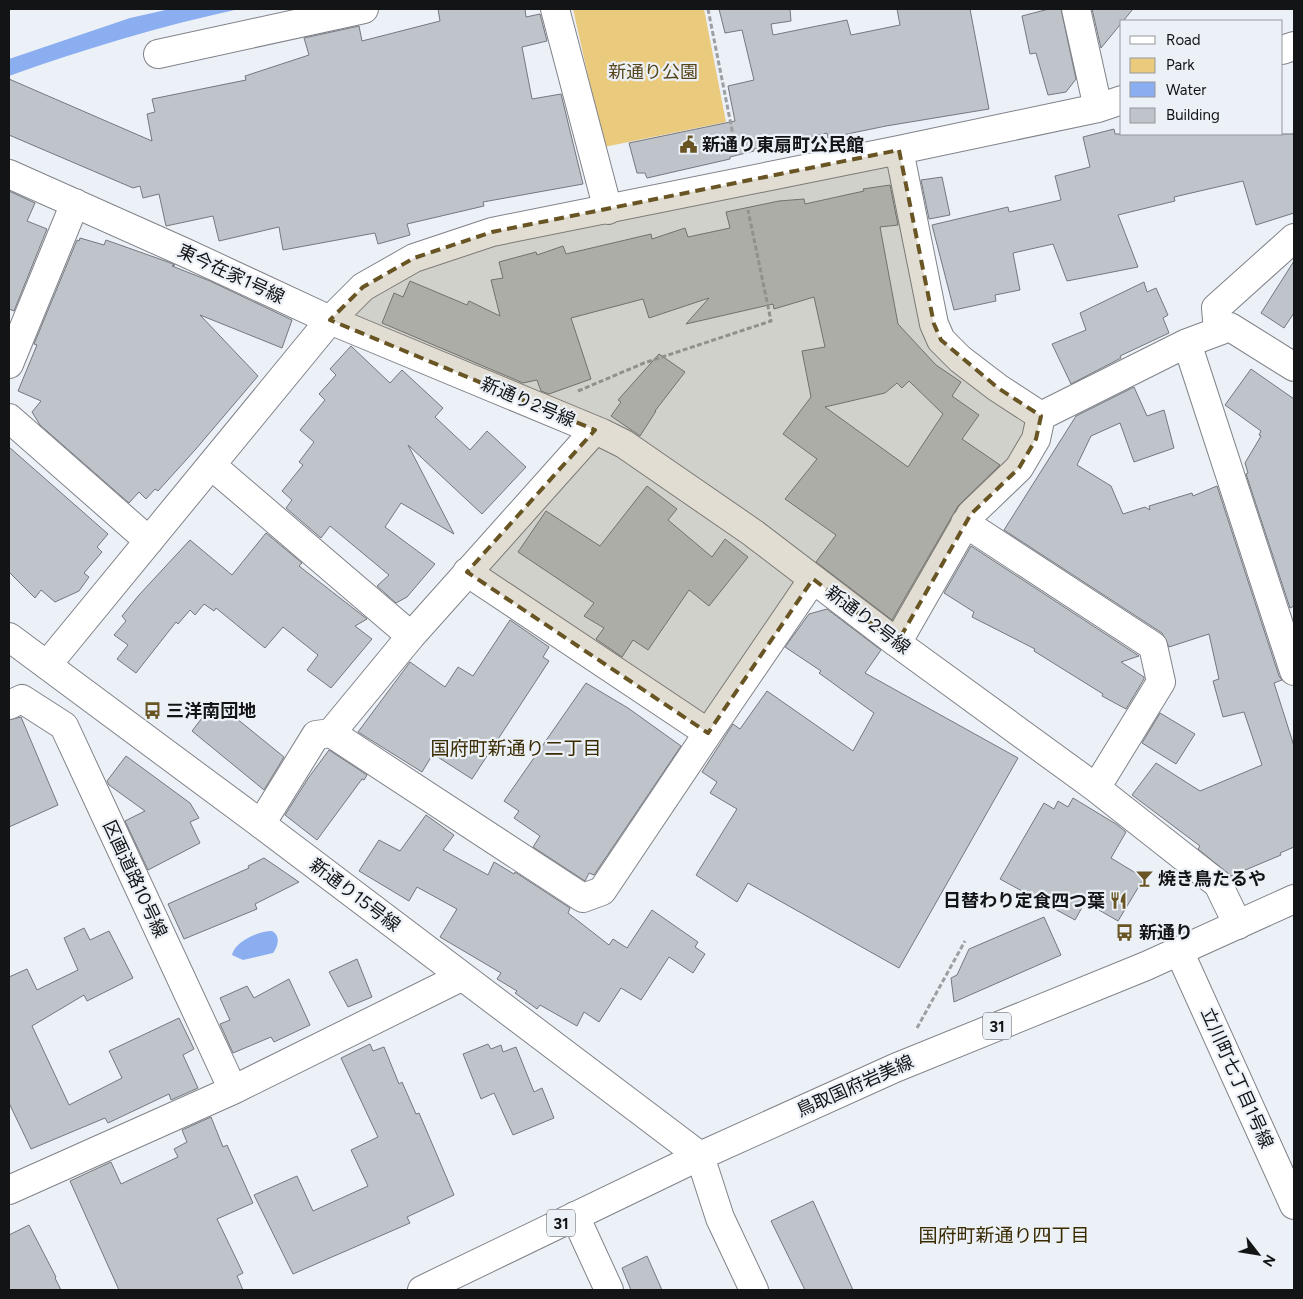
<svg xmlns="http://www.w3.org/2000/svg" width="1303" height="1299" font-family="Figtree,'Noto Sans JP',sans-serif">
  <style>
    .green { fill: #eaca7d }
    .water { fill: #8baef0 }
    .building { fill: #bfc3ca; stroke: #75787e; fill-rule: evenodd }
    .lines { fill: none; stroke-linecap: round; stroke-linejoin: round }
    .street-casing { stroke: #80838a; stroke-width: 30 }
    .secondary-casing { stroke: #80838a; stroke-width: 30 }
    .primary-casing { stroke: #80838a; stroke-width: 30 }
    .path { stroke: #9c9fa4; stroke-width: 3; stroke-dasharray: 5 2.5; stroke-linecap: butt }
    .street { stroke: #fff; stroke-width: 28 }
    .secondary { stroke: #fff; stroke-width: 28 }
    .primary { stroke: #fff; stroke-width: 28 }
    .marked { fill: #685523; fill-opacity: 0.2; stroke: #685523; stroke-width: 4; stroke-dasharray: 10 6; stroke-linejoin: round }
    .labels { text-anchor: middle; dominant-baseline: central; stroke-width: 4.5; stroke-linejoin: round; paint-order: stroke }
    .shield { fill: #ecf0f7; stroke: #54565a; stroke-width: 1 }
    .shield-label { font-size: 16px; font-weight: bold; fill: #131416 }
    .park-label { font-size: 18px; fill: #56451a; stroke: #ecf0f7 }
    .poi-label { font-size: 18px; font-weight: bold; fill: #131416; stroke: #ecf0f7; text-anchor: start }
    .street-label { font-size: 18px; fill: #131416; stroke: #ecf0f7 }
    .neighbourhood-label { font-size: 19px; fill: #392a00; stroke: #ecf0f7 }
  </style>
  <rect width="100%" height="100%" fill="#ecf0f7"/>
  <path class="green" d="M 573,9 L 704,9 L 726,122 L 604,147 Z"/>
  <path class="water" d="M 170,9 L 239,9 C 161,26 84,49 9,76 L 9,59 L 130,18 Z
    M 272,931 C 281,936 278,946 273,953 L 243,960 L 232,955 C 235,941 259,931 272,931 Z"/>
  <path class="building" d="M 438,9 L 525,9 L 526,17 L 540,14 L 547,41 L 522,47 L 532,99 L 561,94 L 583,184 L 483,202 L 484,206 L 407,224 L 410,235 L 378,244 L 375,233 L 283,250 L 279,227 L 219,241 L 213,216 L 166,226 L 159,194 L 143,198 L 140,186 L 133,188 L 9,135 L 9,79 L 152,141 L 147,114 L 155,112 L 152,99 L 246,80 L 245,76 L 309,55 L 304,38 L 359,26 L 362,41 L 440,21 Z
    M 719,9 L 790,9 L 791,21 L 771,24 L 773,35 L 847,20 L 851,35 L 900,25 L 897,9 L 970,9 L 989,109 L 886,126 L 828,138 L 827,133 L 754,149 L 754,151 L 730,157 L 730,159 L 647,178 L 645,173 L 637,173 L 629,143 L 735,121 L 728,86 L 754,80 L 742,30 L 725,33 Z
    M 1049,9 L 1061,9 L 1076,79 L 1066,92 L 1048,95 L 1036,53 L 1030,54 L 1022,16 Z
    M 1092,9 L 1133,9 L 1101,48 Z
    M 1114,129 L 1115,134 L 1294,134 L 1294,213 L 1256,225 L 1243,181 L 1174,197 L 1175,201 L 1118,215 L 1138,267 L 1067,281 L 1053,244 L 1013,253 L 1020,290 L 995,295 L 996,301 L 954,310 L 932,225 L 1008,207 L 1009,212 L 1061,200 L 1055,176 L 1090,167 L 1083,137 Z
    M 942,177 L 950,215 L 929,219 L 921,180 Z
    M 890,185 L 898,225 L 880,227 L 898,324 L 936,365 L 961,382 L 952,396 L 979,415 L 962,439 L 1000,465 L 958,506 L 892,620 L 816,562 L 836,535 L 785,499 L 817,459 L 783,434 L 811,397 L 802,351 L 825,347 L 814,297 L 774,309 L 773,304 L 686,324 L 709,298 L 649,318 L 643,299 L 571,318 L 591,379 L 549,394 L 541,391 L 537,380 L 523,383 L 382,323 L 394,293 L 403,297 L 410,281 L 467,305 L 469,301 L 500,316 L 491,280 L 503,278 L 499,262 L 536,252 L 537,255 L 563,246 L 566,254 L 651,234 L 652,239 L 685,228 L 688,237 L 730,228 L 726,212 L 779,201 L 804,199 L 805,204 L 864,191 L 863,189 ZM 909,381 L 943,414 L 908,467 L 825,407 L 885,393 L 897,383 L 902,388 Z
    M 9,191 L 35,203 L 27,221 L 47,229 L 14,311 L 9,309 Z
    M 80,238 L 104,245 L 106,240 L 168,262 L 175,265 L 172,266 L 210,281 L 292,320 L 282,348 L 200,315 L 258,376 L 195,450 L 158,491 L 155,489 L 146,499 L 139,492 L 129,503 L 40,425 L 32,412 L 41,401 L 18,391 L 37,345 L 34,344 L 77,240 L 79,241 Z
    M 1294,261 L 1294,313 L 1284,328 L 1261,313 Z
    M 1144,282 L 1147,292 L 1156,288 L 1168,315 L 1163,318 L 1169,333 L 1120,356 L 1121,358 L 1071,384 L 1052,344 L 1086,330 L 1080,313 Z
    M 351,346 L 390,383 L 402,370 L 443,408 L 435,417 L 470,450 L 487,431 L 526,467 L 482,514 L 408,445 L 454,534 L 401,503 L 385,527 L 435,564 L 407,597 L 396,603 L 377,586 L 389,575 L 330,526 L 321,538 L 286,508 L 292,500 L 282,491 L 303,465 L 299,462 L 314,442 L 300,430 L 325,400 L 319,394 L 336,375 L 330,369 Z
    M 659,354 L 685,372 L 655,411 L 656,411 L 640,436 L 611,416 L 621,402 L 618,400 Z
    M 1251,369 L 1294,399 L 1294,606 L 1290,608 L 1246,474 L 1248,473 L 1245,463 L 1261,436 L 1259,435 L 1261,431 L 1225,405 Z
    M 1134,387 L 1147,416 L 1164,410 L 1174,448 L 1134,462 L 1120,423 L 1091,436 L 1077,465 L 1111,486 L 1123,514 L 1145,507 L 1150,510 L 1149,506 L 1192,493 L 1193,496 L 1217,486 L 1279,676 L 1282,680 L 1274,683 L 1294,746 L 1294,847 L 1280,853 L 1281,855 L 1231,876 L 1198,849 L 1200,846 L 1132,795 L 1156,763 L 1200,791 L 1262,765 L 1244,712 L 1223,717 L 1213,681 L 1219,679 L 1209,634 L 1169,647 L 1162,633 L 1004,530 L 1076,416 Z
    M 9,447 L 108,534 L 97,547 L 102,552 L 84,573 L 89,577 L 79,591 L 55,602 L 41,590 L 35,598 L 9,572 Z
    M 647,486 L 677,509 L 668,520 L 712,557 L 725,539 L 748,557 L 709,606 L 689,590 L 648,650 L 633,640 L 622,657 L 596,639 L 604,628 L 584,616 L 594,603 L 518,552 L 546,511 L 600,546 Z
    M 266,533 L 302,563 L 299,566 L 367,619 L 355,626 L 372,639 L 331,688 L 307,670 L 318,655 L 283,627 L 265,648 L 216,608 L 214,611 L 204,604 L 195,615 L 190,610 L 178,624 L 176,622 L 136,673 L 117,659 L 128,645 L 114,635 L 126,621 L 122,616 L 139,595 L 190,540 L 232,575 Z
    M 971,546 L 1139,656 L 1121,662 L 1144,677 L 1144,679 L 1126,709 L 1102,696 L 1103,694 L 1034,651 L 1035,649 L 972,617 L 974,612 L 944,593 Z
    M 827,609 L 881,650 L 865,673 L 1018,758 L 899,968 L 748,883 L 737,902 L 696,875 L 737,809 L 710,793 L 717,782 L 702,772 L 733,724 L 740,729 L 767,691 L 853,751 L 874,713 L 819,673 L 821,671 L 785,647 L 809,614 Z
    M 510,620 L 549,647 L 543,657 L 549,661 L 472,779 L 433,754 L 422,772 L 358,732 L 410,662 L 445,687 L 458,667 L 473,676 Z
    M 586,683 L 628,708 L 681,746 L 594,875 L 589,873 L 585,881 L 533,847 L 540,836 L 514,818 L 519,811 L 504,801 Z
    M 215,701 L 284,757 L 264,790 L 192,731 Z
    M 1160,713 L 1195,734 L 1176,764 L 1142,743 Z
    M 21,717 L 58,805 L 9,827 L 9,720 Z
    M 329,750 L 367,775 L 364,780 L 362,779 L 317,840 L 285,815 L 309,777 Z
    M 126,756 L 190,803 L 199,818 L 190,822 L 200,843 L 148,870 L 125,821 L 145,811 L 109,785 L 107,781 Z
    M 1073,798 L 1116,824 L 1126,832 L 1111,858 L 1144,878 L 1118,921 L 1085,902 L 1075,920 L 1000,879 L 1044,803 L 1054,809 L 1058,801 L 1068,807 Z
    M 426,815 L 454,835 L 443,850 L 488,875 L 494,862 L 514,874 L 515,872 L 570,908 L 568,913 L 609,945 L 613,939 L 627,948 L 652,910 L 698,942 L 695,947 L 705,954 L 693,973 L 669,957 L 641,1000 L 621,988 L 599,1022 L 584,1012 L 577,1026 L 540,1005 L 537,1009 L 515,993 L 517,991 L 497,979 L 501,973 L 440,937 L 457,909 L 417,887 L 409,901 L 359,871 L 379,840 L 400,851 Z
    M 264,858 L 299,882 L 255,904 L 257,909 L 184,939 L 168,904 L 249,868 L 248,866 Z
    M 1044,917 L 1061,955 L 954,1002 L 951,978 L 957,975 L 969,949 Z
    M 84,928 L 90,940 L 109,931 L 133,978 L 87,1001 L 84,995 L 32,1026 L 69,1105 L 122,1078 L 109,1051 L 179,1018 L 194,1049 L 183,1055 L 198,1088 L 171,1100 L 169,1094 L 108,1123 L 105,1118 L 31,1149 L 9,1103 L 9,977 L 27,969 L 37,990 L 78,970 L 64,938 Z
    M 357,959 L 372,997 L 348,1007 L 329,972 Z
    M 289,979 L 310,1025 L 274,1042 L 271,1037 L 233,1053 L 220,1024 L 230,1020 L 220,998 L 247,986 L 254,998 Z
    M 370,1044 L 373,1051 L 384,1047 L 399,1084 L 402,1082 L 416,1114 L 419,1113 L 454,1195 L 407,1217 L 410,1223 L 293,1274 L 254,1195 L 297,1176 L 313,1211 L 368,1186 L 351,1150 L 378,1137 L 341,1058 Z
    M 488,1044 L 491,1049 L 501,1045 L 503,1052 L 516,1047 L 534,1092 L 542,1088 L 554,1118 L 513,1135 L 494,1093 L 481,1099 L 463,1054 Z
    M 211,1117 L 223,1147 L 227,1145 L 253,1203 L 217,1219 L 243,1273 L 237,1276 L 243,1290 L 119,1290 L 70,1181 L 111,1162 L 121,1184 L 178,1157 L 174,1149 L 187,1142 L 182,1130 Z
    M 813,1201 L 853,1290 L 805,1290 L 771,1221 Z
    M 29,1225 L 56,1277 L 55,1278 L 61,1290 L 9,1290 L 9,1235 Z
    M 647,1256 L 662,1290 L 631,1290 L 622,1268 Z"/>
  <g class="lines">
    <defs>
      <path id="street" d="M 555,9 L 608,210
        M 1076,9 L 1098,108
        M 1282,50 L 1294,46
        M 158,54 L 364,9
        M 899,150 L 934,324 L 941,340 L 960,359 L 998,388 L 1041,416
        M 9,174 L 186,253 L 330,320 L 602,433 L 624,444 L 753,533 L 897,643 L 1096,788 L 1218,884 L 1238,925
        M 1218,331 L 1216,308 L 1294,238
        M 1187,343 L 1294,671
        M 9,364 L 75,203
        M 9,418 L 149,541
        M 211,465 L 411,636
        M 965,523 L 1153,646 L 1161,682 L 1096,788
        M 467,572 L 708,733
        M 897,643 L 971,514 L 1019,468 L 1036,439 L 1041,416 L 1187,343 L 1230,327 L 1294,367
        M 47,665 L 330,320 L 363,287 L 414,258 L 492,232 L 899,150 L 1098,108 L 1122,100
        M 9,705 L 22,699 L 64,726 L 233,1090
        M 331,733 L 583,898 L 602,891 L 708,733 L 813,579
        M 261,824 L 316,735 L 331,733 L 411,636 L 595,430
        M 1179,951 L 1294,1205
        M 700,1156 L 720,1218 L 754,1290
        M 9,1190 L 233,1090 L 461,977
        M 575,1216 L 609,1290"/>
      <path id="secondary" d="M 9,637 L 261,824 L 700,1156"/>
      <path id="primary" d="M 422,1290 L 700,1156 L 895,1068 L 1146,966 L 1294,899"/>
    </defs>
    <use href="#street" class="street-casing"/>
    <use href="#secondary" class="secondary-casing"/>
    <use href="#primary" class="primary-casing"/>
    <path class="path" d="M 708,9 L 737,155
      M 578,391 L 644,363 L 771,321 L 748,210
      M 917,1028 L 965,941"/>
    <use href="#street" class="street"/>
    <use href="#secondary" class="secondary"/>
    <use href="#primary" class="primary"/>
  </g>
  <path class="marked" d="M 899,150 L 934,324 L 941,340 L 998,388 L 1041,416 L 1036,439 L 1019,468 L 971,514 L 897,643 L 813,579 L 708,733 L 467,572 L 595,430 L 330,320 L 363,287 L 414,258 L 492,232 Z"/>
  <defs>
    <symbol id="civic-bare" viewBox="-9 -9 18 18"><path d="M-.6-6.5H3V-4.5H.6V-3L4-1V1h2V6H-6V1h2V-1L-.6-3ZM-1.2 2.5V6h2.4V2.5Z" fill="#685523" stroke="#ecf0f7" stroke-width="2.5" paint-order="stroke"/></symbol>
    <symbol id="bus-bare" viewBox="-9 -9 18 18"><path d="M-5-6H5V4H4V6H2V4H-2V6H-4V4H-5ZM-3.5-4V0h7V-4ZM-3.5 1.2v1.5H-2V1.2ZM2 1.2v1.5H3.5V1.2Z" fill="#685523" stroke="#ecf0f7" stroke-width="2.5" paint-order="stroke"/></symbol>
    <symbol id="bar-bare" viewBox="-9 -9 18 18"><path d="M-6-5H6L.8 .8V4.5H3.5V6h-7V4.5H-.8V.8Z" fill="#685523" stroke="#ecf0f7" stroke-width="2.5" paint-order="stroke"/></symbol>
    <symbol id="restaurant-bare" viewBox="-9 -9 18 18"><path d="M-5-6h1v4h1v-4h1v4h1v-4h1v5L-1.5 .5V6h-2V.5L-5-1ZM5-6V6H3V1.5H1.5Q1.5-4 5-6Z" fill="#685523" stroke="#ecf0f7" stroke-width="2.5" paint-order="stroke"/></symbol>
  </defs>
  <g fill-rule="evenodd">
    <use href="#civic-bare" x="676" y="132" width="25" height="25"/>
    <use href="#bus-bare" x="140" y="698" width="25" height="25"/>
    <use href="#bar-bare" x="1132" y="866" width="25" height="25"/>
    <use href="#restaurant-bare" x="1106" y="888" width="25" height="25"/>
    <use href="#bus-bare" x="1112" y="920" width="25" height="25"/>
  </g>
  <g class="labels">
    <g class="shield">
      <rect x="983" y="1012.5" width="28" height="27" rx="4"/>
      <rect x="547" y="1209.5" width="28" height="27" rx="4"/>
    </g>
    <g class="shield-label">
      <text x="997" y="1026">31</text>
      <text x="561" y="1223">31</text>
    </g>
    <g class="park-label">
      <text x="653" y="72">新通り公園</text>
    </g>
    <g class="poi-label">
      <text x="702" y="145">新通り東扇町公民館</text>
      <text x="166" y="711">三洋南団地</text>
      <text x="1158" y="879">焼き鳥たるや</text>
      <text x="1105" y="901" text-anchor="end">日替わり定食四つ葉</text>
      <text x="1139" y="933">新通り</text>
    </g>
    <g class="street-label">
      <text transform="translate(231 274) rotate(25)">東今在家1号線</text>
      <text transform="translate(528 402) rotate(23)">新通り2号線</text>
      <text transform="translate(868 620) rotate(37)">新通り2号線</text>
      <text transform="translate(135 879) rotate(65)">区画道路10号線</text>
      <text transform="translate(355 895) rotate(37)">新通り15号線</text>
      <text transform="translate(1237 1078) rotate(66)">立川町七丁目1号線</text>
      <text transform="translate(855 1086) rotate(-24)">鳥取国府岩美線</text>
    </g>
    <g class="neighbourhood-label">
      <text x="516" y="748">国府町新通り二丁目</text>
      <text x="1004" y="1235">国府町新通り四丁目</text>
    </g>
  </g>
  <rect width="1303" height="1299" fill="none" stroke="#131416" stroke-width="20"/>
  <rect x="1120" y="20" width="162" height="115" fill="#ecf0f7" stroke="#95989d"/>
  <rect x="1130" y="36" width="25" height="8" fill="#ffffff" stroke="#95989d"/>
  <text x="1166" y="45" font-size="15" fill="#131416">Road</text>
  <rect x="1130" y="58" width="25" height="15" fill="#eaca7d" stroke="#95989d"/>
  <text x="1166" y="70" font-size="15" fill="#131416">Park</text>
  <rect x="1130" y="82" width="25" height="15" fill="#8baef0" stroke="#95989d"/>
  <text x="1166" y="95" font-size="15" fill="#131416">Water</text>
  <rect x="1130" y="108" width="25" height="15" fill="#bfc3ca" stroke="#95989d"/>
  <text x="1166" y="120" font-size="15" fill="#131416">Building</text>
  <g transform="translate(1258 1254) rotate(121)" stroke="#ecf0f7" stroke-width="4" paint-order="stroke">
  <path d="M0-4L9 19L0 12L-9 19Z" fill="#131416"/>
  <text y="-8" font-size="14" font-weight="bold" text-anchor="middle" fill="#131416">N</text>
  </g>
</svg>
